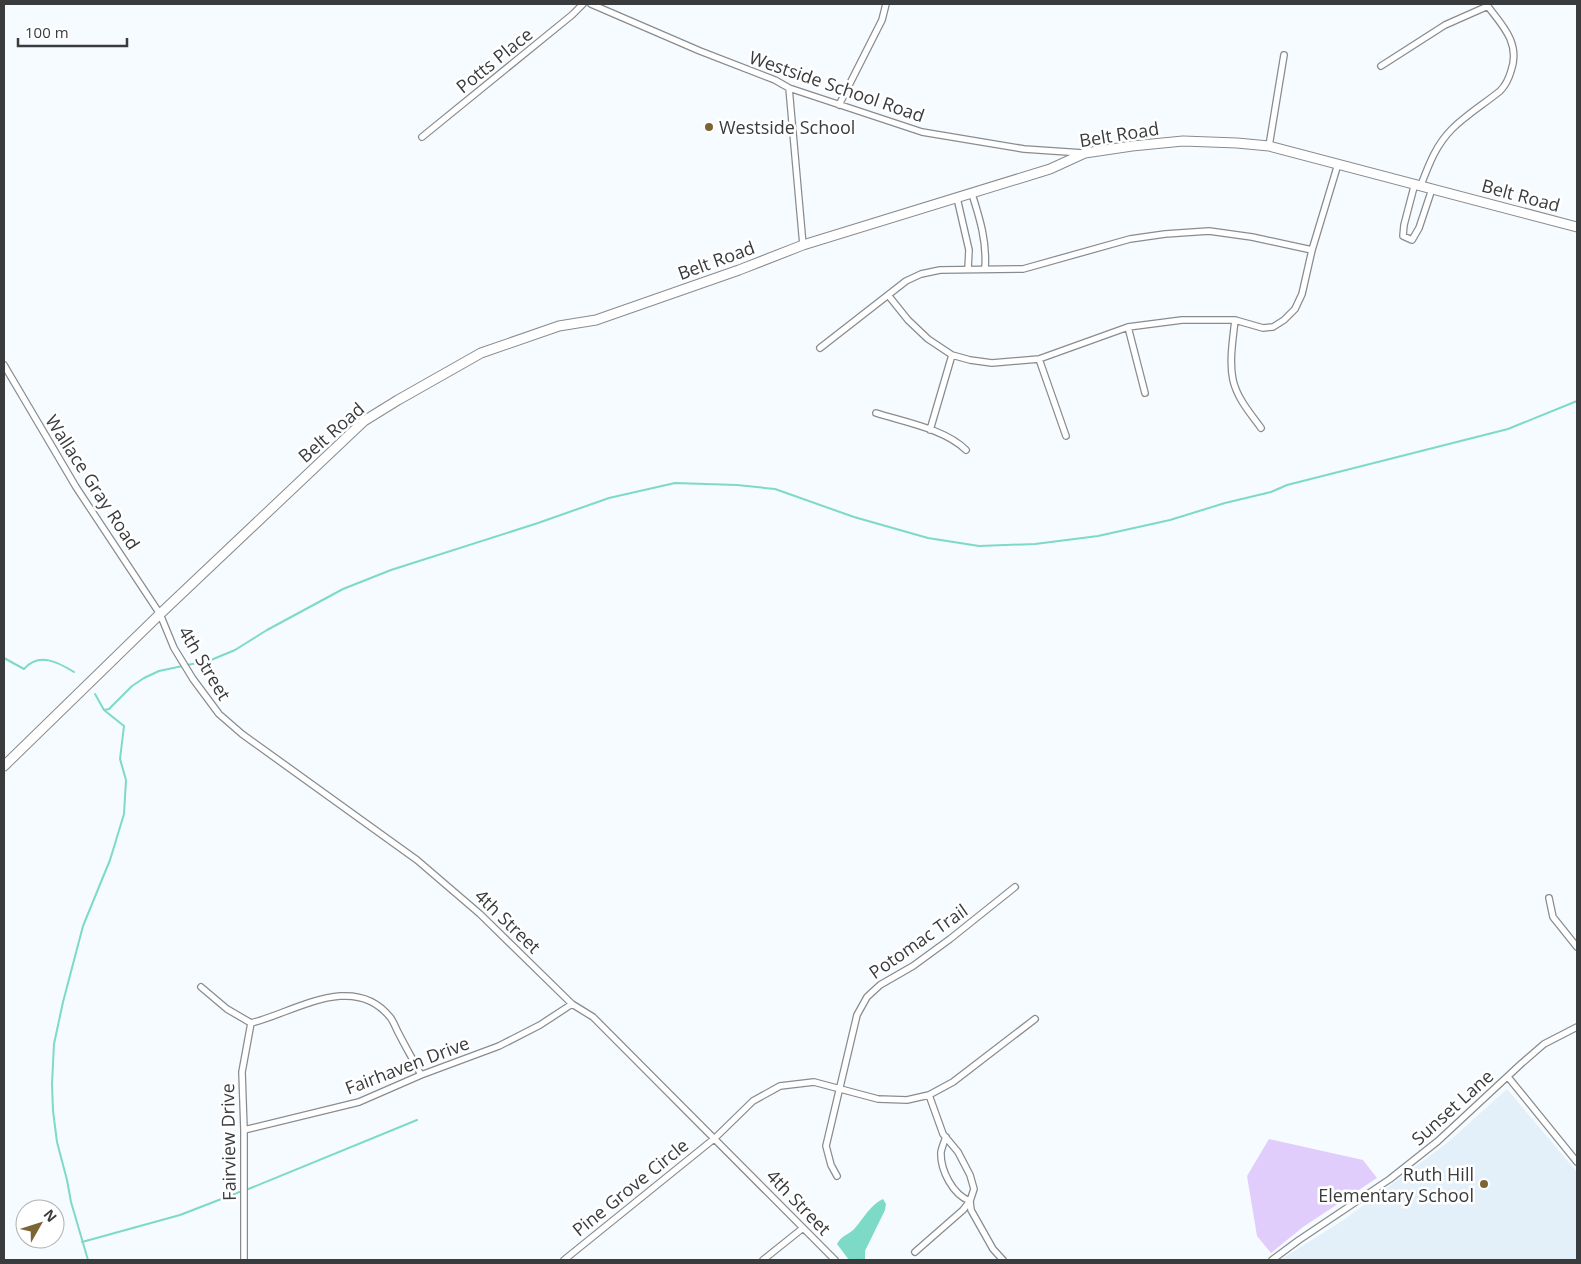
<svg xmlns="http://www.w3.org/2000/svg" width="1581" height="1264" font-family="'Open Sans',sans-serif">
  <style>
    .built { fill: #e4f0f9 }
    .green { fill: #e1cdfb }
    .water { fill: #7ddac6 }
    .lines { fill: none; stroke-linecap: round; stroke-linejoin: round }
    .stream { stroke: #7ddac6; stroke-width: 2 }
    .street-casing { stroke: #888c8f; stroke-width: 8 }
    .secondary-casing { stroke: #888c8f; stroke-width: 11 }
    .street { stroke: #fff; stroke-width: 5.5 }
    .secondary { stroke: #fff; stroke-width: 9 }
    .poi-dot { fill: #7c6535; stroke: #fff; stroke-width: 2 }
    .labels { text-anchor: middle; dominant-baseline: central; stroke-width: 5; stroke-linejoin: round; paint-order: stroke }
    .street-label { font-size: 18px; fill: #393b3c; stroke: #fff }
    .poi-label { font-size: 18px; fill: #393b3c; stroke: #fff; text-anchor: start }
  </style>
  <rect width="100%" height="100%" fill="#f6fbff"/>
  <path class="built" d="M 1507,1089 L 1577,1172 L 1577,1260 L 1280,1260 L 1345,1219 L 1447,1143 Z"/>
  <path class="green" d="M 1269,1139 L 1363,1160 L 1377,1178 L 1303,1227 L 1271,1253 L 1257,1236 L 1247,1176 Z"/>
  <path class="water" d="M 883,1199 L 886,1204 L 885,1210 L 865,1251 L 865,1260 L 849,1260 L 837,1244 C 844,1233 848,1236 855,1228 C 864,1218 870,1205 883,1199 Z"/>
  <g class="lines">
    <path class="stream" d="M 4,658 L 24,669 C 39,652 58,662 74,672
      M 104,710 L 109,709 L 132,686 L 144,678 L 159,671 L 211,660 L 235,650 L 267,630 L 343,589 L 391,570 L 538,523 L 609,498 L 675,483 L 737,485 L 775,489 L 854,517 L 928,538 L 979,546 L 1035,544 L 1098,536 L 1170,520 L 1225,503 L 1271,492 L 1287,485 L 1508,429 L 1577,401
      M 246,1190 L 417,1120
      M 82,1242 L 180,1215 L 242,1191
      M 88,1260 L 71,1202 L 67,1180 L 57,1142 L 53,1111 L 52,1084 L 54,1044 L 63,1002 L 83,926 L 110,860 L 124,814 L 126,780 L 120,759 L 124,726 L 104,710 L 95,694"/>
    <defs>
      <path id="street" d="M 591,4 L 700,51 L 775,80 L 789,88 L 922,132 L 1024,149 L 1083,153
        M 1381,66 L 1445,25 L 1488,6
        M 789,88 L 803,245
        M 839,105 L 882,20 L 886,4
        M 422,137 L 572,15 L 583,4
        M 1269,146 L 1284,55
        M 1415,183 L 1404,225 L 1403,236 L 1412,240 L 1419,228 L 1432,189
        M 1421,185 C 1429,164 1436,145 1452,129 C 1466,115 1484,104 1500,91 C 1505,86 1509,78 1511,71 C 1521,43 1502,25 1486,4
        M 972,194 C 980,219 987,242 985,268
        M 957,198 L 969,250 L 968,269
        M 888,295 L 908,320 L 928,339 L 952,355 L 970,360 L 992,363 L 1039,359 L 1128,327 L 1182,320 L 1235,320 L 1263,328 L 1273,327 L 1284,320 L 1295,309 L 1302,294 L 1312,250 L 1338,164
        M 1235,320 C 1233,339 1229,361 1233,380 C 1237,398 1250,413 1261,428
        M 1128,327 L 1145,393
        M 820,348 L 906,281 L 921,274 L 940,270 L 1023,269 L 1130,239 L 1165,234 L 1209,231 L 1252,237 L 1312,250
        M 1039,359 L 1066,436
        M 4,365 L 76,487 L 160,614 L 174,648 L 193,679 L 219,714 L 242,734 L 417,860 L 480,914 L 572,1004 L 593,1017 L 835,1260
        M 876,413 C 904,422 945,429 966,450
        M 930,430 L 952,355
        M 1549,898 L 1553,917 L 1577,947
        M 201,987 L 227,1009 L 251,1023 C 293,1013 353,971 390,1017 C 394,1022 396,1029 399,1034 C 406,1048 414,1061 421,1075
        M 1508,1077 L 1577,1162
        M 929,1095 L 943,1134 L 958,1152 L 970,1175 L 974,1189 L 970,1201 L 971,1210 L 993,1249 L 1003,1260
        M 244,1130 L 359,1102 L 421,1075 L 499,1046 L 540,1025 L 572,1004
        M 946,1137 C 944,1142 942,1147 941,1152 C 940,1170 953,1195 970,1201
        M 837,1176 L 831,1165 L 826,1146 L 857,1015 L 867,997 L 880,985 L 913,966 L 950,939 L 1015,887
        M 915,1252 L 963,1210 L 970,1201
        M 244,1260 L 244,1130 L 242,1072 L 251,1023
        M 564,1260 L 715,1138 L 753,1101 L 780,1086 L 814,1082 L 878,1099 L 907,1100 L 929,1095 L 953,1082 L 1035,1019
        M 763,1260 L 803,1228
        M 1272,1260 L 1299,1240 L 1390,1179 L 1438,1141 L 1522,1063 L 1544,1044 L 1577,1027"/>
      <path id="secondary" d="M 4,766 L 160,614 L 364,421 L 398,400 L 481,353 L 559,326 L 596,320 L 739,270 L 803,245 L 1050,169 L 1085,153 L 1132,146 L 1183,141 L 1237,143 L 1269,146 L 1577,227"/>
    </defs>
    <use href="#street" class="street-casing"/>
    <use href="#secondary" class="secondary-casing"/>
    <use href="#street" class="street"/>
    <use href="#secondary" class="secondary"/>
  </g>
  <g class="poi-dot">
    <circle cx="709" cy="127" r="5"/>
    <circle cx="1484" cy="1184" r="5"/>
  </g>
  <g class="labels">
    <g class="street-label">
      <text transform="translate(494 60) rotate(-39)">Potts Place</text>
      <text transform="translate(837 86) rotate(19)">Westside School Road</text>
      <text transform="translate(1119 134) rotate(-9)">Belt Road</text>
      <text transform="translate(1521 195) rotate(15)">Belt Road</text>
      <text transform="translate(716 260) rotate(-20)">Belt Road</text>
      <text transform="translate(331 432) rotate(-41)">Belt Road</text>
      <text transform="translate(93 482) rotate(57)">Wallace Gray Road</text>
      <text transform="translate(205 663) rotate(59)">4th Street</text>
      <text transform="translate(508 921) rotate(44)">4th Street</text>
      <text transform="translate(918 941) rotate(-35)">Potomac Trail</text>
      <text transform="translate(407 1065) rotate(-21)">Fairhaven Drive</text>
      <text transform="translate(1452 1107) rotate(-42)">Sunset Lane</text>
      <text transform="translate(228 1142) rotate(-91)">Fairview Drive</text>
      <text transform="translate(630 1187) rotate(-39)">Pine Grove Circle</text>
      <text transform="translate(799 1202) rotate(46)">4th Street</text>
    </g>
    <g class="poi-label">
      <text x="719" y="127">Westside School</text>
      <text x="1474" y="1174" text-anchor="end">Ruth Hill<tspan x="1474" dy="21">Elementary School</tspan></text>
    </g>
  </g>
  <rect width="1581" height="1264" fill="none" stroke="#393b3c" stroke-width="10"/>
  <g transform="translate(40 1224) rotate(51)"><circle r="24" fill="#ffffff" stroke="#b0b1b1"/>
  <path d="M0-4L9 19L0 12L-9 19Z" fill="#7c6535"/>
  <text y="-8" font-size="14" font-weight="bold" text-anchor="middle" fill="#393b3c">N</text>
  </g>
  <path d="M18 38v8h109v-8" fill="none" stroke="#393b3c" stroke-width="2.5"/>
  <text x="25" y="38" font-size="15" fill="#393b3c" stroke="#ffffff" stroke-width="4" paint-order="stroke">100 m</text>
</svg>
